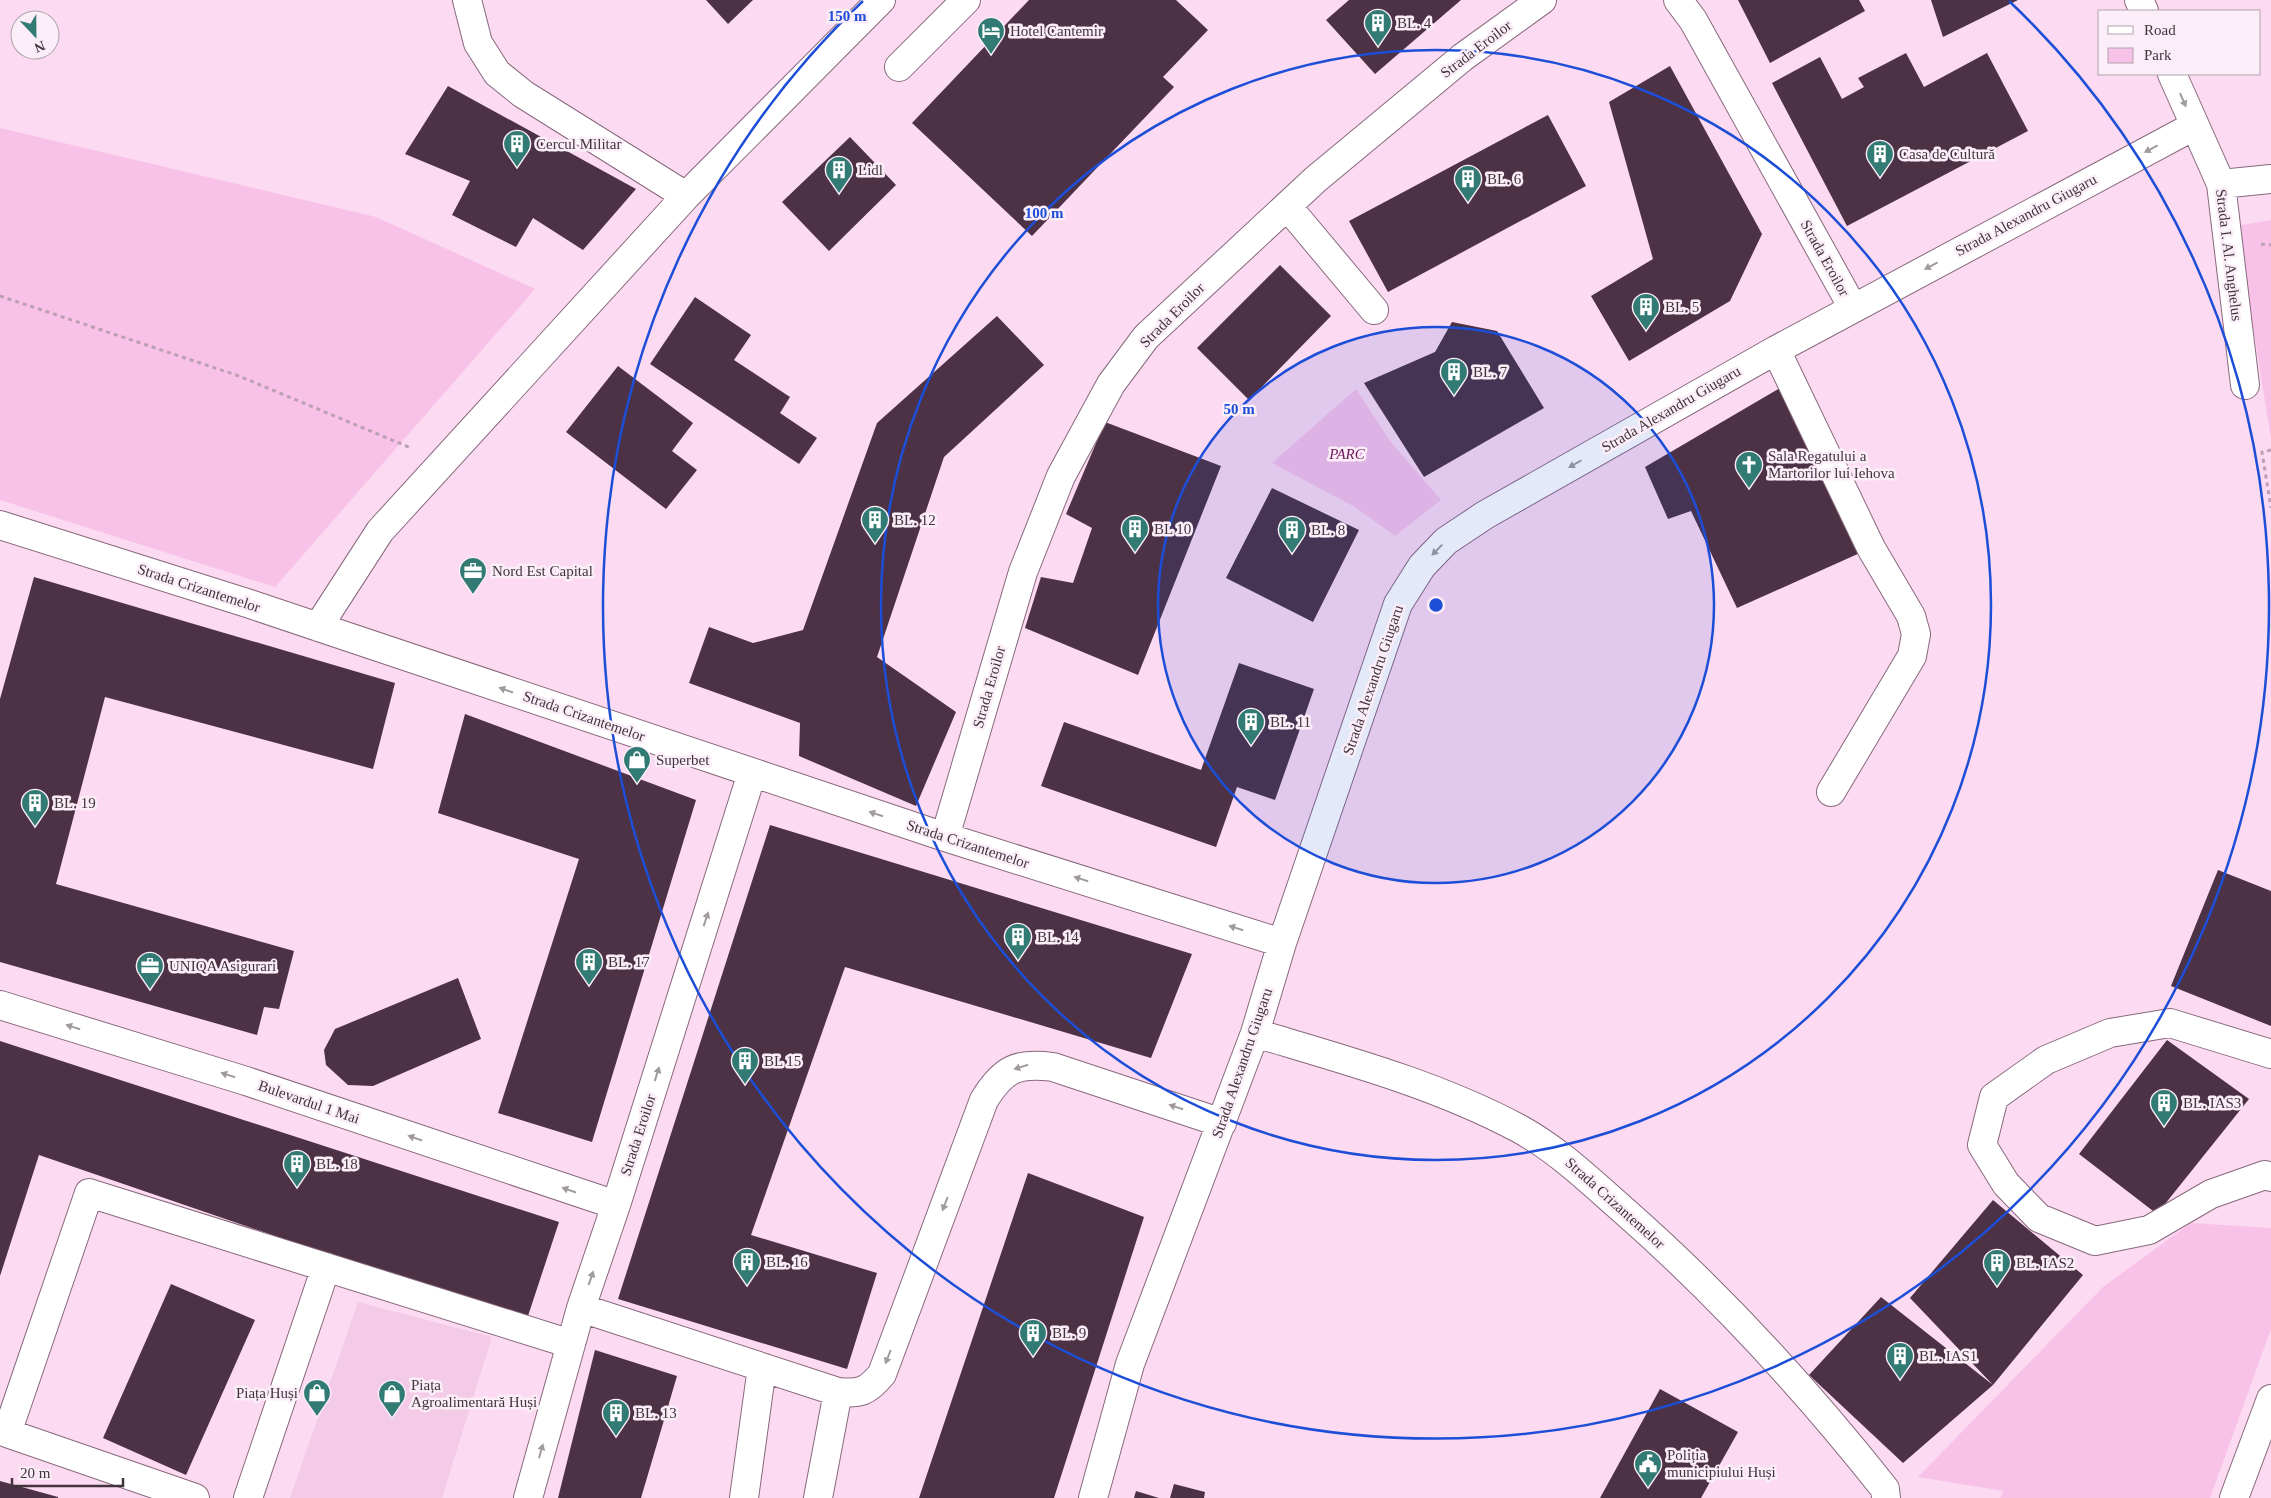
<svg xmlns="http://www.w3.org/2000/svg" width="2271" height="1498" font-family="Georgia,serif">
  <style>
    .built { fill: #f4cbe7 }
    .green { fill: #f8c1e7 }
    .building { fill: #4c3244 }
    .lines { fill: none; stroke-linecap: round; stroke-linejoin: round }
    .minor-casing { stroke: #87697d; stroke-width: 30 }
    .major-casing { stroke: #87697d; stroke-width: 30 }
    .path { stroke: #bba0b2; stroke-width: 3; stroke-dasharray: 4 4; stroke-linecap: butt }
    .minor { stroke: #fff; stroke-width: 28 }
    .major { stroke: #fff; stroke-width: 28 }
    .oneway { fill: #a09a9e }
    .ring { fill: none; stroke: #1d4ed8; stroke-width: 2.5 }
    .labels { text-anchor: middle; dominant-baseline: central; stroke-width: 5; stroke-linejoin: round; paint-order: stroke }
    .poi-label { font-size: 15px; fill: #41343d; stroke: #fceef8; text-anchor: start }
    .street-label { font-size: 15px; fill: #41343d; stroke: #fceef8 }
    .park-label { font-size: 15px; font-style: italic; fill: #6e175b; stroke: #fceef8 }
    .centre { fill: #1d4ed8; stroke: #fceef8; stroke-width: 2.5 }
    .ring-label { font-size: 15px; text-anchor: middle; font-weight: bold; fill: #1d4ed8; stroke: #fceef8; stroke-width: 5; stroke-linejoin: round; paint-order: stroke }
  </style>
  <rect width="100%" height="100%" fill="#fcdaf1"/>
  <path class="built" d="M 358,1302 L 492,1337 L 442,1498 L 290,1498 Z"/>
  <path class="green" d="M 0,128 L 376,217 L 535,289 L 275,587 L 0,500 Z
    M 2271,220 L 2271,439 L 2237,226 Z
    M 1356,389 L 1390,441 L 1441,500 L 1395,536 L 1355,507 L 1272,463 Z
    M 2191,1223 L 2271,1228 L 2271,1329 L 2210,1498 L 2000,1498 L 2004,1491 L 1918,1477 L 2103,1287 Z"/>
  <path class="building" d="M 706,0 L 753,0 L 728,24 Z
    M 1029,0 L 1176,0 L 1208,30 L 1163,77 L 1174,87 L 1032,236 L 912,123 Z
    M 1349,0 L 1461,0 L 1375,74 L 1326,20 Z
    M 1738,0 L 1859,0 L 1865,11 L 1770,63 Z
    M 1931,0 L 2018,0 L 1943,37 Z
    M 1906,53 L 1924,87 L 1987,53 L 2028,131 L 1847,226 L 1772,83 L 1820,57 L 1842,99 L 1864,87 L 1858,78 Z
    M 1670,66 L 1762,234 L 1730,301 L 1629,361 L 1591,296 L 1653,259 L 1609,102 Z
    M 448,86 L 636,189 L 583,250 L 533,218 L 516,247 L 452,215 L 470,181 L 405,154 Z
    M 1548,115 L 1586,186 L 1388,292 L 1349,221 Z
    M 850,137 L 896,185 L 829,251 L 782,202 Z
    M 1280,265 L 1331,316 L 1249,400 L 1197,348 Z
    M 695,297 L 751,335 L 734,360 L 790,397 L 780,413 L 817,438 L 799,464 L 650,364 Z
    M 997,316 L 1044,365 L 944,457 L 877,657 L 956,712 L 916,806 L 799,756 L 800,723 L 689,683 L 709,627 L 753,643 L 803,630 L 877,423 Z
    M 1452,322 L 1497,331 L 1544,408 L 1424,477 L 1364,383 L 1435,352 Z
    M 618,366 L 693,423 L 672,451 L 697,470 L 666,509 L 566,432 Z
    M 1792,381 L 1871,548 L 1737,608 L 1691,511 L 1668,519 L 1645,467 Z
    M 1105,422 L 1221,466 L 1138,675 L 1025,628 L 1041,577 L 1073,583 L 1092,528 L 1066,514 Z
    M 1272,488 L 1359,530 L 1313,622 L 1226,578 Z
    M 34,577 L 395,683 L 373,769 L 105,697 L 56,884 L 294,951 L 279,1009 L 264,1007 L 257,1035 L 0,962 L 0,699 Z
    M 1239,663 L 1314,689 L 1275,800 L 1237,787 L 1216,847 L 1041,786 L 1064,722 L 1201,770 Z
    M 465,714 L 696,800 L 592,1142 L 498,1113 L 579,859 L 438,813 Z
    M 770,825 L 1192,954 L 1151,1058 L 845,967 L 751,1235 L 877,1273 L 847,1369 L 618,1299 Z
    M 2218,870 L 2271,891 L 2271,1026 L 2171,986 Z
    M 458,978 L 481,1039 L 373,1086 L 348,1085 L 326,1065 L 324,1050 L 335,1029 Z
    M 2167,1040 L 2249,1099 L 2157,1214 L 2079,1154 Z
    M 0,1041 L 559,1222 L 526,1322 L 39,1155 L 0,1276 Z
    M 1028,1173 L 1144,1217 L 1054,1498 L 919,1498 Z
    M 1993,1200 L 2083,1275 L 1993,1385 L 1910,1298 Z
    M 171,1284 L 255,1320 L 186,1475 L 103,1438 Z
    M 1881,1297 L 1993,1385 L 1903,1463 L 1809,1375 Z
    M 595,1350 L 677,1376 L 641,1498 L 558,1498 Z
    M 1660,1389 L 1738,1432 L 1701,1498 L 1600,1498 Z
    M 0,1481 L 58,1497 L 58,1498 L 0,1498 Z
    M 1174,1484 L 1205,1492 L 1204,1498 L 1170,1498 Z
    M 1136,1491 L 1159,1498 L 1134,1498 Z"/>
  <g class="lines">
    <defs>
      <path id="minor" d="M 467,0 L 478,43 L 497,73 L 523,94 L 686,196
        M 1678,0 L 1693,20 L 1853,308
        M 2139,0 L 2144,11
        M 899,67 L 966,0
        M 2172,74 L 2221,184 L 2245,385
        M 2221,184 L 2271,179
        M 1287,206 L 1374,310
        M 1776,350 L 1871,548 L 1911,616 L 1916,634 L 1912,656 L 1831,792
        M 0,525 L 250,604 L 945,837 L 1282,943
        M 318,627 L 380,531 L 686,196 L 881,0
        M 945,837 L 1023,572 L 1061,476 L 1111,384 L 1146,337 L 1316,179 L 1463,57 L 1542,0
        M 0,1005 L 246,1081 L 616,1205
        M 1255,1033 C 1345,1060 1435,1084 1518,1128 C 1557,1149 1589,1180 1622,1209 C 1719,1294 1805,1388 1885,1489 L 1886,1498
        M 2271,1054 L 2170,1023 L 2110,1033 L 2046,1060 L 1994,1097 L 1982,1145 L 2006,1184 L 2039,1218 L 2095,1241 L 2149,1230 L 2211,1194 L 2265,1175 L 2271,1177
        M 581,1308 L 838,1392 C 860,1394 867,1392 882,1374 L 984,1100 C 1003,1069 1017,1062 1053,1067 L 1222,1123
        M 195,1498 L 7,1433 L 89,1193 L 571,1344
        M 248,1498 L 326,1267
        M 528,1498 L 581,1308 L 616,1205 L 752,773
        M 744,1498 L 762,1367
        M 818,1498 L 838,1392
        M 1093,1498 L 1130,1364 L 1255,1033 L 1282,943 L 1398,604 L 1422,566 L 1446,541 L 1485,515 L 1776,350 L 2194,126"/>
      <path id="major" d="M 2234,1498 L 2271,1399"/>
    </defs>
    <use href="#minor" class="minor-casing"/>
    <use href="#major" class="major-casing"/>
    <path class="path" d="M 2261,244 L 2271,245
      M 0,296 L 239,376 L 411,448
      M 2271,450 L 2262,452 L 2271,508"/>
    <use href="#minor" class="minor"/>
    <use href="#major" class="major"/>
  </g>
  <defs><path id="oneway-solid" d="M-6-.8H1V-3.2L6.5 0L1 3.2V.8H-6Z" transform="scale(1.25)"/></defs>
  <g class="oneway">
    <use href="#oneway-solid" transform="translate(2183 100) rotate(66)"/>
    <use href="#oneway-solid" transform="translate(2151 149) rotate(152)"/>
    <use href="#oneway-solid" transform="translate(1931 266) rotate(152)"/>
    <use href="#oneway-solid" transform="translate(1575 464) rotate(150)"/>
    <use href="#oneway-solid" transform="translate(1437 550) rotate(134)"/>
    <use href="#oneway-solid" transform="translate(506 690) rotate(-161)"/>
    <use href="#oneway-solid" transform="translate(876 814) rotate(-162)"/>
    <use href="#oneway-solid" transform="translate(1081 879) rotate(-163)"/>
    <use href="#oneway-solid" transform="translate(706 919) rotate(-72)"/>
    <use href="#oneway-solid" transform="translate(1236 928) rotate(-163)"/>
    <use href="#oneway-solid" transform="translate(73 1027) rotate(-163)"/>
    <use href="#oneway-solid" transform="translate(1021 1067) rotate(163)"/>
    <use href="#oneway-solid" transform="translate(657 1074) rotate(-72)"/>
    <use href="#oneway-solid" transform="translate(228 1075) rotate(-163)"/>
    <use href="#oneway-solid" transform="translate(1176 1107) rotate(-162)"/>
    <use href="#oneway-solid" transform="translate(415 1138) rotate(-161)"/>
    <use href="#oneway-solid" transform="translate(569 1190) rotate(-161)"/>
    <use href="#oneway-solid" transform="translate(945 1204) rotate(111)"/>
    <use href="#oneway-solid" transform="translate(591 1278) rotate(-71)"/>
    <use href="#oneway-solid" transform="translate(888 1357) rotate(111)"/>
    <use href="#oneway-solid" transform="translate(541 1451) rotate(-74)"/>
  </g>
  <circle cx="1436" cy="605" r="278" fill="#1d4ed8" fill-opacity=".12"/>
  <g class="ring">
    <circle cx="1436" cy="605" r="278"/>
    <circle cx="1436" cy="605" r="555"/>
    <path d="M2009 1A833 833 0 1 1 863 1"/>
  </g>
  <defs>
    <symbol id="building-pin" viewBox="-11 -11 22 30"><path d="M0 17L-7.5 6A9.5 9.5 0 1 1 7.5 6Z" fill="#327a74" stroke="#fceef8"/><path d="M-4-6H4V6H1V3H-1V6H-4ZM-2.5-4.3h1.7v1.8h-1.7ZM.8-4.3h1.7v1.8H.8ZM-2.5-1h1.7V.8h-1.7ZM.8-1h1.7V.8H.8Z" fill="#fff"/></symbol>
    <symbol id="hotel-pin" viewBox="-11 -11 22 30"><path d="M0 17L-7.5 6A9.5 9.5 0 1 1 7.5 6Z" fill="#327a74" stroke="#fceef8"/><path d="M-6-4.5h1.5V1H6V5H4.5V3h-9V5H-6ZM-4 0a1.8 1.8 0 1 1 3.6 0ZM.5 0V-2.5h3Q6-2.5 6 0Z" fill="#fff"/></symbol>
    <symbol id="church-pin" viewBox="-11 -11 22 30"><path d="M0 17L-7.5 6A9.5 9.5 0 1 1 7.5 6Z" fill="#327a74" stroke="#fceef8"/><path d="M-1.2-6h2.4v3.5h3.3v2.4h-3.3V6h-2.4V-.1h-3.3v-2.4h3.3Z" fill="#fff"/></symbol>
    <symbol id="office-pin" viewBox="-11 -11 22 30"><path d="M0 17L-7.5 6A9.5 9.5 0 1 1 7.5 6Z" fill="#327a74" stroke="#fceef8"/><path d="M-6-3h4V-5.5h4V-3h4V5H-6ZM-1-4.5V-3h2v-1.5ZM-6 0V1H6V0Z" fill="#fff"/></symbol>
    <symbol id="shop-pin" viewBox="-11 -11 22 30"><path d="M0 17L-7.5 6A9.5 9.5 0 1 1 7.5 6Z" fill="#327a74" stroke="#fceef8"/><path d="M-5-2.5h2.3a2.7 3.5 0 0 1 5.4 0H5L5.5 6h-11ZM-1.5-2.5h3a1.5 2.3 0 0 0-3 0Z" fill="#fff"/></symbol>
    <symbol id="civic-pin" viewBox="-11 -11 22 30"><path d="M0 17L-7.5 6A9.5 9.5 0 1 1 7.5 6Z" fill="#327a74" stroke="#fceef8"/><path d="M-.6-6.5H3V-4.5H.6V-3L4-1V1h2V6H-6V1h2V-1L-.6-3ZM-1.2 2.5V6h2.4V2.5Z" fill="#fff"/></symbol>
  </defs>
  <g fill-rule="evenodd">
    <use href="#building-pin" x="1362" y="7" width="32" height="43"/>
    <use href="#hotel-pin" x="975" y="15" width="32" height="43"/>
    <use href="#building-pin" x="501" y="128" width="32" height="43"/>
    <use href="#building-pin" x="1864" y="138" width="32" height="43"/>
    <use href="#building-pin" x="823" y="154" width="32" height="43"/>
    <use href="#building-pin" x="1452" y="163" width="32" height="43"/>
    <use href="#building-pin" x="1630" y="291" width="32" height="43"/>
    <use href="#building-pin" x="1438" y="356" width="32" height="43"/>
    <use href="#church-pin" x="1733" y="449" width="32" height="43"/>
    <use href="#building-pin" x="859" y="504" width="32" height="43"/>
    <use href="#building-pin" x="1119" y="513" width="32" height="43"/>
    <use href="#building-pin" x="1276" y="514" width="32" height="43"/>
    <use href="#office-pin" x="457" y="555" width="32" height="43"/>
    <use href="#building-pin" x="1235" y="706" width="32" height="43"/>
    <use href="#shop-pin" x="621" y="744" width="32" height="43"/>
    <use href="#building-pin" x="19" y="787" width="32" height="43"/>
    <use href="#building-pin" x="1002" y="921" width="32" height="43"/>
    <use href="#building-pin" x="573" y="946" width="32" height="43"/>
    <use href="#office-pin" x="134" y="950" width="32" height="43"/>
    <use href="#building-pin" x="729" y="1045" width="32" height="43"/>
    <use href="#building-pin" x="2148" y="1087" width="32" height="43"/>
    <use href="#building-pin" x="281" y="1148" width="32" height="43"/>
    <use href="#building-pin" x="731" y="1246" width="32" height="43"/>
    <use href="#building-pin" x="1981" y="1247" width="32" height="43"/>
    <use href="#building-pin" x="1017" y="1317" width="32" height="43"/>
    <use href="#building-pin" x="1884" y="1340" width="32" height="43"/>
    <use href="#shop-pin" x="301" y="1377" width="32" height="43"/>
    <use href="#shop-pin" x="376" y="1378" width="32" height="43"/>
    <use href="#building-pin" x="600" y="1397" width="32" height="43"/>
    <use href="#civic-pin" x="1632" y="1448" width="32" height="43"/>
  </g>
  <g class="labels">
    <g class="poi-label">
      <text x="1397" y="23">BL. 4</text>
      <text x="1010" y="31">Hotel Cantemir</text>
      <text x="536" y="144">Cercul Militar</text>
      <text x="1899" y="154">Casa de Cultură</text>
      <text x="858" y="170">Lidl</text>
      <text x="1487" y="179">BL. 6</text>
      <text x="1665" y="307">BL. 5</text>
      <text x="1473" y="372">BL. 7</text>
      <text x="1768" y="456">Sala Regatului a<tspan x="1768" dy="17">Martorilor lui Iehova</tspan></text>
      <text x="894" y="520">BL. 12</text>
      <text x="1154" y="529">BL 10</text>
      <text x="1311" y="530">BL. 8</text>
      <text x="492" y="571">Nord Est Capital</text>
      <text x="1270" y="722">BL. 11</text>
      <text x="656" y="760">Superbet</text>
      <text x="54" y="803">BL. 19</text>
      <text x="1037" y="937">BL. 14</text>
      <text x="608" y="962">BL. 17</text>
      <text x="169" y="966">UNIQA Asigurari</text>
      <text x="764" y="1061">BL 15</text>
      <text x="2183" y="1103">BL. IAS3</text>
      <text x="316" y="1164">BL. 18</text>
      <text x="766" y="1262">BL. 16</text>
      <text x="2016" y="1263">BL. IAS2</text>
      <text x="1052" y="1333">BL. 9</text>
      <text x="1919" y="1356">BL. IAS1</text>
      <text x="411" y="1385">Piața<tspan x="411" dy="17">Agroalimentară Huși</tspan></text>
      <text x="298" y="1393" text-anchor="end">Piața Huși</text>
      <text x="635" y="1413">BL. 13</text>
      <text x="1667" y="1455">Poliția<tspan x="1667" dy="17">municipiului Huși</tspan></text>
    </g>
    <g class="street-label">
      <text transform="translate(1476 49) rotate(-37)">Strada Eroilor</text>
      <text transform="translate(2026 215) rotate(-28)">Strada Alexandru Giugaru</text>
      <text transform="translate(2229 255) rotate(83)">Strada I. Al. Anghelus</text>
      <text transform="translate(1825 258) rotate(61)">Strada Eroilor</text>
      <text transform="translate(1172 315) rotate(-45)">Strada Eroilor</text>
      <text transform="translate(1671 409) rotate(-30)">Strada Alexandru Giugaru</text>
      <text transform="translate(199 588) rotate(18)">Strada Crizantemelor</text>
      <text transform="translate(1373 680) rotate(-71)">Strada Alexandru Giugaru</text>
      <text transform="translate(989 687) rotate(-74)">Strada Eroilor</text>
      <text transform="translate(584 716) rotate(19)">Strada Crizantemelor</text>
      <text transform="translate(968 844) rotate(18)">Strada Crizantemelor</text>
      <text transform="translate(1242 1063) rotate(-71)">Strada Alexandru Giugaru</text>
      <text transform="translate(309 1102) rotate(19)">Bulevardul 1 Mai</text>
      <text transform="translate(638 1135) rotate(-72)">Strada Eroilor</text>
      <text transform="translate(1615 1203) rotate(42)">Strada Crizantemelor</text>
    </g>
    <g class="park-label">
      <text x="1347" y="454">PARC</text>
    </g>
  </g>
  <circle cx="1436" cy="605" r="8" class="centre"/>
  <g class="ring-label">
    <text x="847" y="21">150 m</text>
    <text x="1044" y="218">100 m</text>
    <text x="1239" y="414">50 m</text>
  </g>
  <rect x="2098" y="10" width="162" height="65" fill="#fceef8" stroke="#b1a4ad"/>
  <rect x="2108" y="26" width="25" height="8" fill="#ffffff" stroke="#b1a4ad"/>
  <text x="2144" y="35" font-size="15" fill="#41343d">Road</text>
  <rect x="2108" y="48" width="25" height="15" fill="#f8c1e7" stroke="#b1a4ad"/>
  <text x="2144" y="60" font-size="15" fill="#41343d">Park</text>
  <g transform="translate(35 35) rotate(158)"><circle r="24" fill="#fceef8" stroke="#b1a4ad"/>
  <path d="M0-4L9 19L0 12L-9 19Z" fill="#327a74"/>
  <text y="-8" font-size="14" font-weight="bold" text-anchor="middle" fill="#41343d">N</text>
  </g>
  <path d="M12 1478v8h111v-8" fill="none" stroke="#41343d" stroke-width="2.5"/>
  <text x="20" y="1478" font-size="15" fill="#41343d" stroke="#fceef8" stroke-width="4" paint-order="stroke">20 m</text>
</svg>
